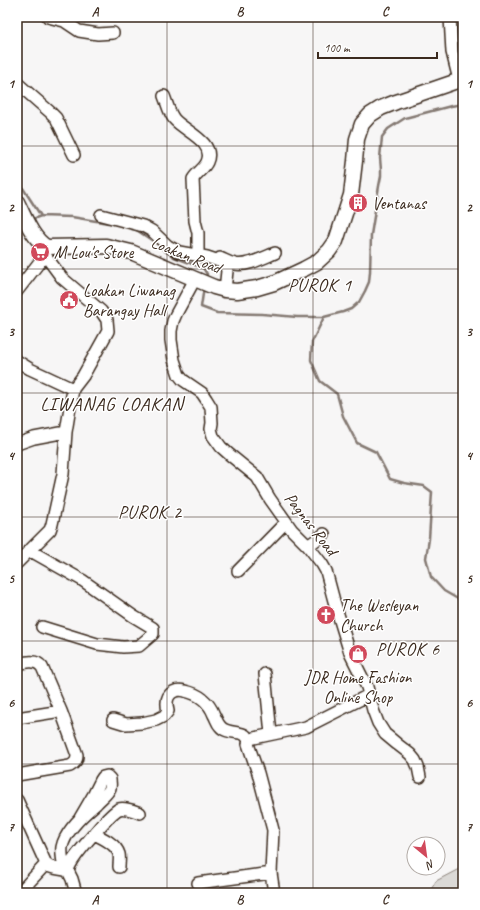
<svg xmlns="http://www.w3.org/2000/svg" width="480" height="910" font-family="Caveat,sans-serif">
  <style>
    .green { fill: #dbd9d6; stroke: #8b827a }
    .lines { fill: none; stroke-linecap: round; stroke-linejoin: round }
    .stream { stroke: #847972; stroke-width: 2.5 }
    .minor-casing { stroke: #3b2a1e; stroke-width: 14 }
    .major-casing { stroke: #3b2a1e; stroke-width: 17 }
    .minor { stroke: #fff; stroke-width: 11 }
    .major { stroke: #fff; stroke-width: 14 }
    .grid { fill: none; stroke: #3b2a1e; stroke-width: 1; stroke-opacity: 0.55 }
    .labels { text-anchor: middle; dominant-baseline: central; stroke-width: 3; stroke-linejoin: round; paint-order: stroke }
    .poi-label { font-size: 17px; fill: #3b2a1e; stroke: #fff; text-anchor: start }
    .street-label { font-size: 17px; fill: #3b2a1e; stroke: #fff }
    .neighbourhood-label { font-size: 18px; letter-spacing: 1px; fill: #3b2a1e; stroke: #fff }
    .quarter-label { font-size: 19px; letter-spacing: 1px; fill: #3b2a1e; stroke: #fff }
    .neatline { fill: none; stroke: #3b2a1e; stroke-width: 1.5 }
    .grid-label { font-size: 13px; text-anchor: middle; font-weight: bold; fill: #3b2a1e }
  </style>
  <rect width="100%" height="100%" fill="#f7f6f6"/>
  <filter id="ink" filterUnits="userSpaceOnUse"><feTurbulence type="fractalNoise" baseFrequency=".025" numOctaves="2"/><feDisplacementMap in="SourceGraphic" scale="8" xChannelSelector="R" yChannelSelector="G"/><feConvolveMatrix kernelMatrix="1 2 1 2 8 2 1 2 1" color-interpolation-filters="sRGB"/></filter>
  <g filter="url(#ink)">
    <path class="green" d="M 463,868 L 463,893 L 429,893 L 436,881 L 457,870 Z"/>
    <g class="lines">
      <path class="stream" d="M 17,179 L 41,216
        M 30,220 L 41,216 L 72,217 L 108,223
        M 135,229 L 159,245
        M 167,252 L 174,257 L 203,268 L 207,274 L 206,279
        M 204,287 L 201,307 L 217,313 L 262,314 L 297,317 L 324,317 L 343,312 L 351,309 L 359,302 L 365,291 L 369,282 L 370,272 L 371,235 L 379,186 L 381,176 L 381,170 L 380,158 L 382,137 L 388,129 L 405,118 L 451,106 L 463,104
        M 324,317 L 312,342 L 311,360 L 320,381 L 337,394 L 343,416 L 357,443 L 376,452 L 390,479 L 404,483 L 424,486 L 432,492 L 429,539 L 426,558 L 431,577 L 444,591 L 463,602"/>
      <defs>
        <path id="minor" d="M 48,17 L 64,21 L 79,31 L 98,34 L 113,33
          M 450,17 L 452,52 L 459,80
          M 17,83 L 50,112 L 56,118 L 74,155
          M 164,96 C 167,103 169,113 174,119 C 184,131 216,142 207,162 C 204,169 197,172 193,179 L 195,221 L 198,233 L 198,255
          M 101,215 L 143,226 L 152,231 L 168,246 L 179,252 L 207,257 L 225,263 L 227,271 L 225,290
          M 220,258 C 225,260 229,263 235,264 C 246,267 265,257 275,253
          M 195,279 L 176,314 L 173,321 L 171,331 L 171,340 L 174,360 L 179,375 L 183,380 L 202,393 L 206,399 L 211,407 L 212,423 L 211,429 L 213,436 L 221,447 L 230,455 L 257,477 L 270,499 L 292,530 L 308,546 L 322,564 L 326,571 L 334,601 L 350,653 L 367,687 L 373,710 L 378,723 L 385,734 L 397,744 L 410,754 L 415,760 L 418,767 L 420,777
          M 17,291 L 45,255 L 47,247
          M 17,361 L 30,369 L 73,389
          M 17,444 L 34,438 L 66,432
          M 308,546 L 324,534
          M 29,550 L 82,580 L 133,616 L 153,628 L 153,634 L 139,646 L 123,647 L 97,644 L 42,627
          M 17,563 L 50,530 L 52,524 L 63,474 L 66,432 L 73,389 L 83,376 L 108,331 L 107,320 L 101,311 L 62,278 L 45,255
          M 238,571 L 286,522
          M 17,664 C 26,662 36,659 42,667 L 61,711 L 77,755 C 77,761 75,763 70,766 L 17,775
          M 265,674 L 271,734
          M 17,718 L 61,711
          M 113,720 L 126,724 L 142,723 L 156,720 L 164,716 L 168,711 C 166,703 166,696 173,692 C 177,690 181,690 185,691 C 199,694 209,702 214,715 C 216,718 217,723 220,726 C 226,734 239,731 245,735 C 247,737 248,738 249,740
          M 17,800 L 46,864 C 52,870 60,868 68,871 L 72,879 L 76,893
          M 94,834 C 103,838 116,844 119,854 C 120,858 119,863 119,867
          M 64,869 C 63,862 61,854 62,847 C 65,832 84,814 96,804 C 100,799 108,794 110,788 C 111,785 110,782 110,779 L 107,776 L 103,777 L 101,780 L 94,794 L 80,818
          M 68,871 C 69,867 71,863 73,860 C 80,850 110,813 119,809 C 125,807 134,811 140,813
          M 198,883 L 271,873
          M 19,893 L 46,864
          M 274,893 L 271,873 L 273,830 L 258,773 L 248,744 C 248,740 251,739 254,738 L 306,727 L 369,695"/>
        <path id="major" d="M 17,202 C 24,216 33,240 47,247 L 106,246 L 131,252 L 195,279 L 214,287 L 225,290 L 237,291 L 257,288 L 274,283 L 304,269 L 317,262 L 329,251 L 336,241 L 351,195 L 355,161 L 357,139 L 362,124 L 370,115 L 381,108 L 396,102 L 463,79"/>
      </defs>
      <use href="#minor" class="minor-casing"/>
      <use href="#major" class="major-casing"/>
      <use href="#minor" class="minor"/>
      <use href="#major" class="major"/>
    </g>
  </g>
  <path class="grid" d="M 167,17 L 167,893M 313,17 L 313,893M 17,146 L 463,146M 17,269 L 463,269M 17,393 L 463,393M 17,517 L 463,517M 17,641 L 463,641M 17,764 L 463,764"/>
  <defs>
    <symbol id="building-disc" viewBox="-11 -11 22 22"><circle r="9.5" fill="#d1495b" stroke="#fff"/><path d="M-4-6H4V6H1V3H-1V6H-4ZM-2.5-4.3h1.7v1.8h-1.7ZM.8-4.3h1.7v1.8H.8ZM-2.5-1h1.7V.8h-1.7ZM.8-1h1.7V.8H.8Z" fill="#fff"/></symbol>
    <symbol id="supermarket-disc" viewBox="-11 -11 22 22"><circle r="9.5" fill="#d1495b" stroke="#fff"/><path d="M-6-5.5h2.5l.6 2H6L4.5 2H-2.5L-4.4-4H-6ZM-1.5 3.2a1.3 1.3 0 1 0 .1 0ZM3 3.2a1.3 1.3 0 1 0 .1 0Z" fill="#fff"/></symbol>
    <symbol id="civic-disc" viewBox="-11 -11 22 22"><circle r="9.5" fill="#d1495b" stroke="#fff"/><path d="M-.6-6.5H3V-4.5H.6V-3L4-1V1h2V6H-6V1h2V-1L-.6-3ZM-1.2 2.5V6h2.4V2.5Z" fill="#fff"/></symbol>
    <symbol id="church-disc" viewBox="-11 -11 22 22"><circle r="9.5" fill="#d1495b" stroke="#fff"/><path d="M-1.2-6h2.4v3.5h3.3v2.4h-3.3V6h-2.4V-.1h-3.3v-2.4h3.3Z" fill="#fff"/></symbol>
    <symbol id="shop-disc" viewBox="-11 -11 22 22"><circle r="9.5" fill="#d1495b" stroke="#fff"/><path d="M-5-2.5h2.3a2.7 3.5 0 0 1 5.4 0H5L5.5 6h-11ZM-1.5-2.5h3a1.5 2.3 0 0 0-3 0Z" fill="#fff"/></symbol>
  </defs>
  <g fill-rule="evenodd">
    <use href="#building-disc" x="347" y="192" width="22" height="22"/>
    <use href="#supermarket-disc" x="29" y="241" width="22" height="22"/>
    <use href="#civic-disc" x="58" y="289" width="22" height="22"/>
    <use href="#church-disc" x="315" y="604" width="22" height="22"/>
    <use href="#shop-disc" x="347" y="643" width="22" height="22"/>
  </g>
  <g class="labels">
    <g class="poi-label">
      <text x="372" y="203">Ventanas</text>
      <text x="54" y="252">M Lou's Store</text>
      <text x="83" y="290">Loakan Liwanag<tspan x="83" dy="20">Barangay Hall</tspan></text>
      <text x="340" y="605">The Wesleyan<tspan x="340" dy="20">Church</tspan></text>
      <text x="358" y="677" text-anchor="middle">JDR Home Fashion<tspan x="358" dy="20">Online Shop</tspan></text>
    </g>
    <g class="street-label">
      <text transform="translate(186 255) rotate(22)">Loakan Road</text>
      <text transform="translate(311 524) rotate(52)">Pagnas Road</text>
    </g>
    <g class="neighbourhood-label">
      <text x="320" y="285">PUROK 1</text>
      <text x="150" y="512">PUROK 2</text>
      <text x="408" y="649">PUROK 6</text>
    </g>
    <g class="quarter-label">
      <text x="112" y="404">LIWANAG LOAKAN</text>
    </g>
  </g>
  <rect width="480" height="910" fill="none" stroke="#fff" stroke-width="44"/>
  <g transform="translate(426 856) rotate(151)"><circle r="19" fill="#ffffff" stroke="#b1aaa5"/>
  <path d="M0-3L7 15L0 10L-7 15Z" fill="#d1495b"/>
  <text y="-6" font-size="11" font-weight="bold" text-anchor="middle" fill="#3b2a1e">N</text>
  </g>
  <path d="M318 52v6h119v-6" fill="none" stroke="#3b2a1e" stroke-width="2"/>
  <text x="324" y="52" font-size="12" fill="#3b2a1e" stroke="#ffffff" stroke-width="3" paint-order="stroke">100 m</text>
  <rect x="22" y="22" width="436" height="866" class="neatline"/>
  <g class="grid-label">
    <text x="95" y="16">A</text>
    <text x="240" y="16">B</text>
    <text x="385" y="16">C</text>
    <text x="11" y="88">1</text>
    <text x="469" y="88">1</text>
    <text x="11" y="212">2</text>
    <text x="469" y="212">2</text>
    <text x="11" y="336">3</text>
    <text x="469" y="336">3</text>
    <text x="11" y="460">4</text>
    <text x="469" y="460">4</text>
    <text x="11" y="583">5</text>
    <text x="469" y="583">5</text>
    <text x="11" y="707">6</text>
    <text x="469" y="707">6</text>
    <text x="11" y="831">7</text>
    <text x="469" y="831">7</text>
    <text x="95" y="904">A</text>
    <text x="240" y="904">B</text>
    <text x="385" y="904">C</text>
  </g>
</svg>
